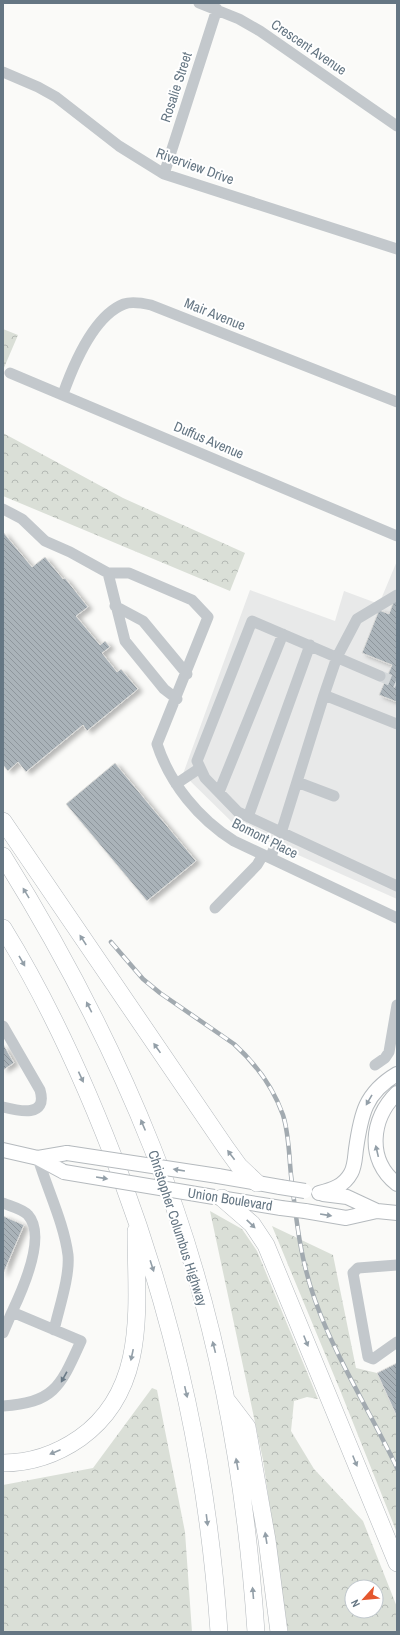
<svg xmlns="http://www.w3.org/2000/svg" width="400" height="1635" font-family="'Archivo Narrow',sans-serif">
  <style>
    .built { fill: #e8e9e9 }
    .forest { fill: url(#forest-crowns); fill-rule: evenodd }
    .building { fill: url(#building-back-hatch); stroke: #dcdcda; filter: url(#shadow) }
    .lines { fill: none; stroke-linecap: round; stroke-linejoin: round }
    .minor-tunnel { stroke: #d5d9db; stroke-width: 11; stroke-dasharray: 11 5.5; stroke-linecap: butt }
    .major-casing { stroke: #b5babe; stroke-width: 16 }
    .highway-casing { stroke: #b4b9bd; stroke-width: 18 }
    .minor { stroke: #c3c8cc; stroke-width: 11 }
    .major { stroke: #fff; stroke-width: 14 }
    .highway { stroke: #fff; stroke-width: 17 }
    .rail-casing { stroke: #a2aab0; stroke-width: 4.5 }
    .rail { stroke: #fff; stroke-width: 3; stroke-dasharray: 9; stroke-linecap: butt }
    .major-bridge-casing { stroke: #b5babe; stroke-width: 16; stroke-linecap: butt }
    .major-bridge { stroke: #fff; stroke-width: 14 }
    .oneway { fill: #939fa8 }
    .oneway2 { fill: #6a7a87 }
    .labels { text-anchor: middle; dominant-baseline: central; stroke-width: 4; stroke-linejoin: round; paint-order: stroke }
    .street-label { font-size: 14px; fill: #657683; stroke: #fff }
  </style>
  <defs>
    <pattern id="forest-crowns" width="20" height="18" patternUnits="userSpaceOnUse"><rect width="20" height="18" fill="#dadfd7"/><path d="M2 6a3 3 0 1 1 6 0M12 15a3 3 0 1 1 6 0" fill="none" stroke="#b4b9b4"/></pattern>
    <pattern id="building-back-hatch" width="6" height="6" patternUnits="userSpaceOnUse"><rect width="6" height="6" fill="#aab3b9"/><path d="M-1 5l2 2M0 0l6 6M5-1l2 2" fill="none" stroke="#8e969c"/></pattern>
    <filter id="shadow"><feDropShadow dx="4.5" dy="2.5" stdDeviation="2" flood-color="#0004"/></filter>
  </defs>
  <rect width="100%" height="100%" fill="#fafaf8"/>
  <path class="built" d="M 397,561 L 397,899 L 238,828 L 183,774 L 250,590 L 335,621 L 344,591 L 379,604 Z"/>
  <path class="forest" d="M 3,329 L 18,335 L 3,370 Z
    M 3,433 L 123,498 L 245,553 L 230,591 L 3,496 Z
    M 210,1211 L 242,1229 L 257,1251 L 318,1399 L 307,1397 L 294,1401 L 291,1431 L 314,1469 L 363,1521 L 397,1607 L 397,1632 L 288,1632 L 263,1460 ZM 352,1587 L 376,1587 L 376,1611 L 352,1611 Z
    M 272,1226 L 333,1255 L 356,1368 L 377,1373 L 397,1417 L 397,1533 L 340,1390 Z
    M 152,1388 L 157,1390 L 185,1532 L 192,1632 L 3,1632 L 3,1485 L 93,1468 Z"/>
  <path class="building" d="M 3,532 L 32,567 L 45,557 L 63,579 L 65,578 L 88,607 L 76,616 L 100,645 L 105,641 L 110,647 L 102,653 L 117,672 L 121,669 L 138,689 L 87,731 L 83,725 L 26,772 L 18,762 L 8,771 L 3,765 Z
    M 394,600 L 397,601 L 397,702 L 379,695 L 392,665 L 362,653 L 379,610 L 389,614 Z
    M 115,763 L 196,861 L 147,901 L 66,804 Z
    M 3,1044 L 14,1063 L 3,1070 Z
    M 3,1216 L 24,1225 L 3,1274 Z
    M 397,1363 L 397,1417 L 377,1373 Z"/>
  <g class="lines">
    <path class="minor-tunnel" d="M 380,676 L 397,683"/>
    <defs>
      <path id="major" d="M 397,1093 C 371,1118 366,1160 397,1184
        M 3,1150 L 38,1158 L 64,1172
        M 38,1158 L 67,1153
        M 218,1176 L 280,1187
        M 319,1193 C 332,1190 344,1186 351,1173 C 355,1166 355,1156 356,1149 C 361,1114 365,1093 397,1074
        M 323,1194 L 347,1197 L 377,1211 L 397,1213
        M 220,1198 L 281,1208
        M 305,1211 L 346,1218 L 377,1211"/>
      <path id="highway" d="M 3,821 L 226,1148 L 239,1166 L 257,1183
        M 3,856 C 61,949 112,1046 152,1147 C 214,1301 245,1468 256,1632
        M 3,928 C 51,1006 89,1091 121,1177 C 177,1328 208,1472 219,1632
        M 222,1198 L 252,1224 L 266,1245 L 397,1563
        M 228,1402 L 247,1427 L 267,1540 L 279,1632
        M 3,1463 C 31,1463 57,1454 80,1438 C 149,1389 136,1305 136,1231"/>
    </defs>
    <use href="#major" class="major-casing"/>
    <use href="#highway" class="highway-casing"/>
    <path class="minor" d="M 199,3 L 239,19 L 260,31 L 397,126
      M 3,72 L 38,87 L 56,97 L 119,146 L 164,174 L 397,249
      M 164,174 L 217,9
      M 10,373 L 397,536
      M 63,394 C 73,366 93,316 124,304 C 132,301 142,303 151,305 L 397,402
      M 3,509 L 22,519 L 45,541 L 70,552 L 108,573 L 129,573 L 192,600 L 208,617 L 157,744 C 170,784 199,819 234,841 L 397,918
      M 108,573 L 125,641 L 164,689 L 177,699
      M 397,595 L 357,619 L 337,657 L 324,695 L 397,724
      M 115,606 L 143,621 L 187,674
      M 380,676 L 252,621 L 197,761 L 205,778 L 238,812 L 397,886
      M 297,782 L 334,796
      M 176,784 L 200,768
      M 219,792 L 283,634
      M 248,817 L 310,645
      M 270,858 L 281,833 L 324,695
      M 215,908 L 257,865 L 263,855
      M 3,1026 L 40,1090 C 48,1118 19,1111 3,1107
      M 375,1065 L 385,1058 L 389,1052 L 397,1005
      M 38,1158 C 47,1189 64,1223 68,1255 C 70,1276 59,1308 54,1330
      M 3,1203 C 10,1206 23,1209 28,1215 C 47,1236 22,1291 12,1312 L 81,1341 C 61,1385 55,1403 3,1406
      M 397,1265 L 358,1268 L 353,1273 L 368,1357 L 373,1359 L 397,1342
      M 3,1333 L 12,1312"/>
    <use href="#major" class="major"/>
    <use href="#highway" class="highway"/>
    <defs>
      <path id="rail" d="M 111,942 L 143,979 L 160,993 L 234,1044 C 256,1064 273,1087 283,1115 C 289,1134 289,1156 291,1175 C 296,1217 300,1259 315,1300 C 335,1357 371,1413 397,1468"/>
    </defs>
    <use href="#rail" class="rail-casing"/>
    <use href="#rail" class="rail"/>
    <defs>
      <path id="major-bridge" d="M 67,1153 L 218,1176
        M 64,1172 L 214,1197
        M 280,1187 L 305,1191
        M 281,1208 L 305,1211"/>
    </defs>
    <use href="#major-bridge" class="major-bridge-casing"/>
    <use href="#major-bridge" class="major-bridge"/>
  </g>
  <defs><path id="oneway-solid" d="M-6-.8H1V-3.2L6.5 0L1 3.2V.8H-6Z"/></defs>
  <g class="oneway">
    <use href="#oneway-solid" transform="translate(26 893) rotate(-121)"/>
    <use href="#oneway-solid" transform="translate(83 940) rotate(-123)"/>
    <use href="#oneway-solid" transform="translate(22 961) rotate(60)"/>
    <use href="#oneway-solid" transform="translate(89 1007) rotate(-117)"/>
    <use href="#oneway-solid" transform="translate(157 1048) rotate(-125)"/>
    <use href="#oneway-solid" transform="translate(81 1077) rotate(65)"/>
    <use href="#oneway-solid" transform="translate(369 1100) rotate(120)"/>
    <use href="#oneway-solid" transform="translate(143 1125) rotate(-113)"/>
    <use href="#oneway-solid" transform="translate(377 1151) rotate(-103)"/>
    <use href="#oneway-solid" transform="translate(231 1155) rotate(-127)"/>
    <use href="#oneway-solid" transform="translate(179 1170) rotate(-171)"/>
    <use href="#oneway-solid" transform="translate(102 1178) rotate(9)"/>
    <use href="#oneway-solid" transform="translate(326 1215) rotate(9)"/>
    <use href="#oneway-solid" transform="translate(251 1224) rotate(44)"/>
    <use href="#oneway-solid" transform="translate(152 1266) rotate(72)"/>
    <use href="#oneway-solid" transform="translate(306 1341) rotate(68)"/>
    <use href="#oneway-solid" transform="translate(214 1347) rotate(-104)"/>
    <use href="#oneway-solid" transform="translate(132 1355) rotate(102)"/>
    <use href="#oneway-solid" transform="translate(186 1392) rotate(77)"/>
    <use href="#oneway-solid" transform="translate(55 1452) rotate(157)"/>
    <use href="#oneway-solid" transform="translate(355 1461) rotate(68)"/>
    <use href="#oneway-solid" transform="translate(237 1464) rotate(-100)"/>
    <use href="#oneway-solid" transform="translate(207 1520) rotate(83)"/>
    <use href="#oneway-solid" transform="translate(266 1538) rotate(-99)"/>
    <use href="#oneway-solid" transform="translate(253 1593) rotate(-95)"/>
  </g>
  <use class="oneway2" href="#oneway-solid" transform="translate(64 1377) rotate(119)"/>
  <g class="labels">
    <g class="street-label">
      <text transform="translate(309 47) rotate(34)">Crescent Avenue</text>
      <text transform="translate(176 87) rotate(-72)">Rosalie Street</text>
      <text transform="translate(195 166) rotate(20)">Riverview Drive</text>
      <text transform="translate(215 314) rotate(22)">Mair Avenue</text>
      <text transform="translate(209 440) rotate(23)">Duffus Avenue</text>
      <text transform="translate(265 838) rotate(27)">Bomont Place</text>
      <text transform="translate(230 1199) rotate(9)">Union Boulevard</text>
      <text transform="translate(178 1228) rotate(72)">Christopher Columbus Highway</text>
    </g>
  </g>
  <rect width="400" height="1635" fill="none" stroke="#657683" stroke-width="8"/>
  <g transform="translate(364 1599) rotate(243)"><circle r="19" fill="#ffffff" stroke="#c1c8cd"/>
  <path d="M0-3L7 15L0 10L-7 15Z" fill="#e4572e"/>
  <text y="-6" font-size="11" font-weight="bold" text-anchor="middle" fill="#657683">N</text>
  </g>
</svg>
